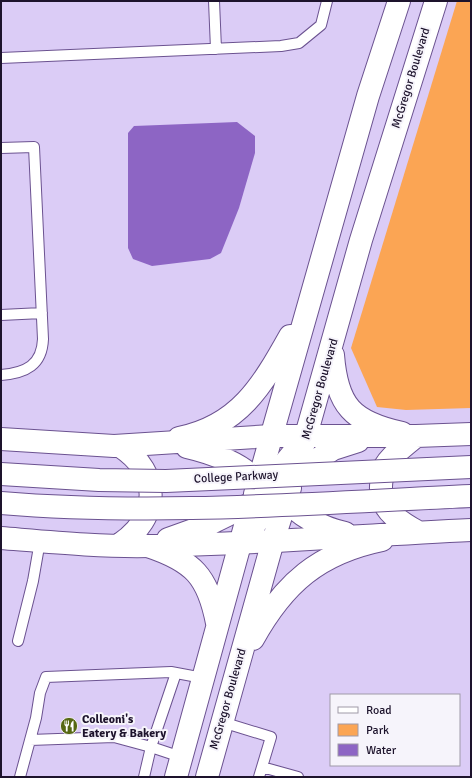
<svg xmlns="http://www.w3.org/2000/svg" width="472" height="778" font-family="Signika,sans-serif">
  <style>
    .green { fill: #fba554 }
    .water { fill: #8d65c4 }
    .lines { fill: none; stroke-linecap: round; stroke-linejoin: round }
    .lane-casing { stroke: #6b5290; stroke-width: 12 }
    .secondary-casing { stroke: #6b5290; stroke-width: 24 }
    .primary-casing { stroke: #6b5290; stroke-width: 24 }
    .lane { stroke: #fff; stroke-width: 10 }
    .secondary { stroke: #fff; stroke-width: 22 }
    .primary { stroke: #fff; stroke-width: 22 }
    .primary-bridge-casing { stroke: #6b5290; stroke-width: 24; stroke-linecap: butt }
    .primary-bridge { stroke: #fff; stroke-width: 22 }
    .labels { text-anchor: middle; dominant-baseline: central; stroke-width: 4; stroke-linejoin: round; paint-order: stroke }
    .street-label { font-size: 12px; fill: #1d132c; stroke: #f6f4fb }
    .poi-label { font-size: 12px; font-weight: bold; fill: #1d132c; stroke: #f6f4fb; text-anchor: start }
  </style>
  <rect width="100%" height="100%" fill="#dbccf6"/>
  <path class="green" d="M 457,1 L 471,1 L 471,408 L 406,410 L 377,407 L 351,348 Z"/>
  <path class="water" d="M 237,122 L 255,136 L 255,153 L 239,208 L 221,253 L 210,259 L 152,266 L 133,259 L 128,248 L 128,133 L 134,126 Z"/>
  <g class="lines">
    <defs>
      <path id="lane" d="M 214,1 L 216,49
        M 1,58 L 281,46 L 299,43 L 321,25 L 327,1
        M 1,148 L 34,147 L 43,339 C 42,365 26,373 1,375
        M 1,315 L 42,313
        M 18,641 L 33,581 L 40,541
        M 222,722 L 271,737 L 259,777
        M 30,740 L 114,737 L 151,747 L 181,757
        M 262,767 L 298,777
        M 20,777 L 36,718 L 40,693 L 46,677 L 171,672 L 203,678
        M 144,777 L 151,747 L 176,673"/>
      <path id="secondary" d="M 333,355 C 337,406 352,422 402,433
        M 179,438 C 239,426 262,386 290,336
        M 301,453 L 361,240 L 436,1
        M 255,494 L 368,96 L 399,1
        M 148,546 C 193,561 208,576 217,623
        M 253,639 C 284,583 319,553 382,540
        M 176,777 L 245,526
        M 207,777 L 273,541 L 290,488"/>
      <path id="primary" d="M 416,436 C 406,445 392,454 385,466 C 383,470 383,475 382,478 C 376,507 396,520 418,532
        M 1,439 L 114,446 L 271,436 L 416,436 L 471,434
        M 187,447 C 209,452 249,465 259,486
        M 285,494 C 291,514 326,529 345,533
        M 1,538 C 50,542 100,547 150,546 C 257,544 364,535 471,530
        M 168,539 L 207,525 L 252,503 L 307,436
        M 240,543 L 294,475 L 333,449 L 358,441
        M 119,545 C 160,517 162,474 120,446"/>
    </defs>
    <use href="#lane" class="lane-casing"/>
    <use href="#secondary" class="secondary-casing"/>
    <use href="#primary" class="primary-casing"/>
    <use href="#lane" class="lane"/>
    <use href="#secondary" class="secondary"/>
    <use href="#primary" class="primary"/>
    <defs>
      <path id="primary-bridge" d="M 1,474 L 99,480 L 166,481 L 471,467
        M 1,503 C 157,516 314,503 471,496"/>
    </defs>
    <use href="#primary-bridge" class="primary-bridge-casing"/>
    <use href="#primary-bridge" class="primary-bridge"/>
  </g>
  <defs>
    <symbol id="restaurant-disc" viewBox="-11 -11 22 22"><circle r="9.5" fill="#566813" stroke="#f6f4fb"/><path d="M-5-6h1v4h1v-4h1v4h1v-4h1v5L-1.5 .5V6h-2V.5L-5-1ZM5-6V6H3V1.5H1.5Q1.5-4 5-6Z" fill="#fff"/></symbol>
  </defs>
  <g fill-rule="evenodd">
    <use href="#restaurant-disc" x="59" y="716" width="20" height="20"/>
  </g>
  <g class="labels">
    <g class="street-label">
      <text transform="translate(411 78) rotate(-73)">McGregor Boulevard</text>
      <text transform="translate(320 389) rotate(-74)">McGregor Boulevard</text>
      <text transform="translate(236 477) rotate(-3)">College Parkway</text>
      <text transform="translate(228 699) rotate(-74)">McGregor Boulevard</text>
    </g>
    <g class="poi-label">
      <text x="82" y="719">Colleoni's<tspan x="82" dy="14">Eatery &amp; Bakery</tspan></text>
    </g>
  </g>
  <rect width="472" height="778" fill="none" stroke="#1d132c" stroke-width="4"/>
  <rect x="330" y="694" width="130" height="72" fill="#f6f4fb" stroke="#9f9aa8"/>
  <rect x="338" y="707" width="20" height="6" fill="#ffffff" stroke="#9f9aa8"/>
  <text x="366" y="714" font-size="12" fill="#1d132c">Road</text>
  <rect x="338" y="724" width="20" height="12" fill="#fba554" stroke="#9f9aa8"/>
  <text x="366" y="734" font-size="12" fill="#1d132c">Park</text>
  <rect x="338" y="744" width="20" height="12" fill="#8d65c4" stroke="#9f9aa8"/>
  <text x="366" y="754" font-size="12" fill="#1d132c">Water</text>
</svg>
